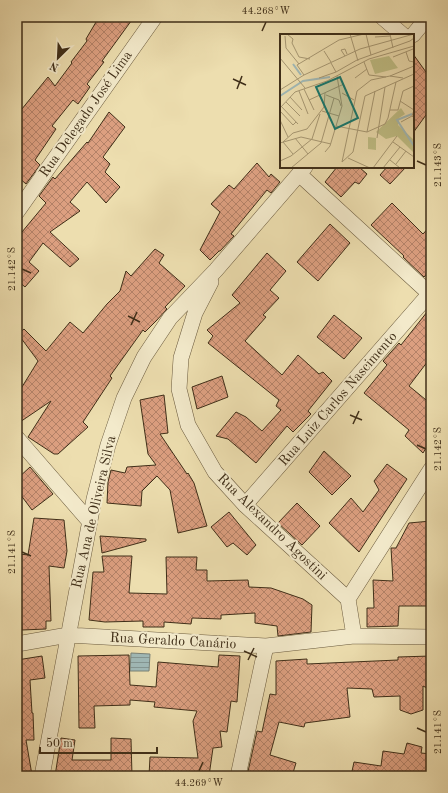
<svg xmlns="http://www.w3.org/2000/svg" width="448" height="793" font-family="'Old Standard TT',serif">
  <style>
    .water { fill: url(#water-rules); stroke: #798177 }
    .building { fill: url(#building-cross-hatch); stroke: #3f2e18 }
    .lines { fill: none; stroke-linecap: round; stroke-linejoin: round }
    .street-casing { stroke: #6a5a3e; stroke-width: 16 }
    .street { stroke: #f3eacb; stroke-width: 15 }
    .ticks { fill: none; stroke: #3f2e18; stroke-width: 1.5 }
    .labels { text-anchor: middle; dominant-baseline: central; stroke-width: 4; stroke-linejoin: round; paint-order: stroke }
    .street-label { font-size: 14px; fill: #3f2e18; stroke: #f3eacb }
    .inset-river { fill: none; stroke: #a0b9b7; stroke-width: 2 }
    .inset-road { fill: none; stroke: #a79873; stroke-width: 1 }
    .view { fill: #0f766e; fill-opacity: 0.15; stroke: #0f766e; stroke-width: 2 }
    .inset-edge { fill: none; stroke: #3f2e18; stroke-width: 2 }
    .neatline { fill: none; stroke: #3f2e18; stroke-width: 1.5 }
    .ticks-label { font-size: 10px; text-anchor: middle; fill: #3f2e18 }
  </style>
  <defs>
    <pattern id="water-rules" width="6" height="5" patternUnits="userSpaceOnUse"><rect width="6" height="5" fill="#a0b9b7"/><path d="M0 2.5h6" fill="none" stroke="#849794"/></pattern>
    <pattern id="building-cross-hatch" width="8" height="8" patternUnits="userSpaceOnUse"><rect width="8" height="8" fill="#dc9f80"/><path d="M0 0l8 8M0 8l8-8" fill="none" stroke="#b48268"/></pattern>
  </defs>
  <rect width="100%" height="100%" fill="#eddeaf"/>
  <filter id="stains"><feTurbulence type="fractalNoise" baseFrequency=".005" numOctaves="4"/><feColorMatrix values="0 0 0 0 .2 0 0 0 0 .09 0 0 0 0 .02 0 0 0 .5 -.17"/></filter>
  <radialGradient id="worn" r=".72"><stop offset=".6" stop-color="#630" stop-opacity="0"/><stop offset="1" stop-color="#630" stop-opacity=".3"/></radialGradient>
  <path class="water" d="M 131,653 L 150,654 L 149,671 L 130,671 Z"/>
  <path class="building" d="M 99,17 L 134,17 L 102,61 L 104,62 L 87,84 L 90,87 L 78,104 L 73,100 L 52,126 L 56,129 L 35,160 L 40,165 L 26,184 L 17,176 L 17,115 L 48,77 L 55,86 L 72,63 L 71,62 L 87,41 L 86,39 Z
    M 413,54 L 431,79 L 431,108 L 413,133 Z
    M 109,112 L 125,127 L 103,157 L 110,164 L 105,172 L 120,187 L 106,203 L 87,182 L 70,202 L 80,211 L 50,232 L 79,259 L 70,267 L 43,243 L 29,262 L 39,271 L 25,287 L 17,280 L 17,238 L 46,203 L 39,196 L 53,177 L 55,179 L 87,142 L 88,143 Z
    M 257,163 L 269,177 L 271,174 L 280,182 L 271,193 L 267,190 L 231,234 L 234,236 L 220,251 L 219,251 L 210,260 L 200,250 L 220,212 L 211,204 L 229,185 L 234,189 Z
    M 337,167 L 359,167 L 367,174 L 359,184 L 355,182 L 341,197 L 325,182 Z
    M 387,167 L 406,167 L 390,184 L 380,175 Z
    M 392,203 L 423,234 L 431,225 L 431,269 L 424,277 L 403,257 L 404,256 L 371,225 Z
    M 330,224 L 350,243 L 318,281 L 297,262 Z
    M 155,249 L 164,255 L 159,263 L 185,286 L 165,307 L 167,309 L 156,321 L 145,332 L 143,330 L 110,376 L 112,378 L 83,422 L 88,427 L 58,454 L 54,454 L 28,437 L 51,401 L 17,424 L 17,395 L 38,361 L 18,334 L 24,329 L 46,351 L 70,322 L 83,333 L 107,304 L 120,291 L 126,271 L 131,276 Z
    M 267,253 L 286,271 L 270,290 L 279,298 L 263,315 L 266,317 L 245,341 L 282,375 L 298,355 L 319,374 L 323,372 L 332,381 L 308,411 L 311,414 L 293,432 L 287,426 L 256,463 L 228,439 L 216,436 L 236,412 L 246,417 L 262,431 L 281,410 L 276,406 L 279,400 L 208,343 L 213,336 L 207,330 L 240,303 L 232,295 Z
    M 431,307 L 431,357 L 409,386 L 431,404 L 431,440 L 423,453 L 405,436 L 409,430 L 364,393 L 387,365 L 383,361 L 399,343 L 401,345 Z
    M 334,315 L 362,338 L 344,359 L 317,337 Z
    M 222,376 L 228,397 L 197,409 L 192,387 Z
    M 164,395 L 168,433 L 160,434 L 187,474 L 188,473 L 194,483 L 207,526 L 178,533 L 170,490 L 157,476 L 142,491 L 141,506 L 107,503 L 108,482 L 111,470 L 125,473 L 127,467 L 156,465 L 148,454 L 140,400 Z
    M 324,451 L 351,476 L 332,495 L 309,472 Z
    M 387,464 L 407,479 L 359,552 L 329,523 L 351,498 L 363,512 L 379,490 L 374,481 Z
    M 30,467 L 53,494 L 32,510 L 17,490 L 17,479 Z
    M 297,503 L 320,526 L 302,545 L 278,523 Z
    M 229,512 L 256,545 L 247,555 L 233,543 L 227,547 L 211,527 Z
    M 34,518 L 64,520 L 67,551 L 64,568 L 49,566 L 51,621 L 46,621 L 46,629 L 22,630 L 20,587 L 17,587 L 17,569 L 20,554 L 28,555 Z
    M 431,521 L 431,606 L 399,606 L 398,626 L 367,627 L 367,608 L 374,608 L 373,580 L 393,581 L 391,548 L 396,548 L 409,523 Z
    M 100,536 L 146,539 L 146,541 L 102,553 Z
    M 102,556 L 132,556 L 129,593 L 167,594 L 166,557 L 197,557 L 196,570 L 207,570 L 207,581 L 248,580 L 249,587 L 271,588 L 303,599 L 312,605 L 311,632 L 278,636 L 277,626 L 255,623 L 255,613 L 221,615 L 221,619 L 192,618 L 191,624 L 164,622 L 164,627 L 143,627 L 143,621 L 105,622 L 89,620 L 93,572 L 104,572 Z
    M 129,655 L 130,685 L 156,687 L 158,662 L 218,667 L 219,655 L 240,656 L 237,702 L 231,701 L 227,732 L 220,731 L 222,747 L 213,748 L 209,776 L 149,776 L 150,757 L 198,758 L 193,721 L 197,711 L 154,707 L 155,702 L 130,700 L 130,705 L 94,706 L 95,728 L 79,728 L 78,656 Z
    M 42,656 L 45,678 L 30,680 L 32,713 L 33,713 L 34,740 L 26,740 L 32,775 L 17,776 L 17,660 Z
    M 431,656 L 431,690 L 423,686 L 423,710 L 411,714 L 400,710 L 400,696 L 374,697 L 372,689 L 347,688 L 350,717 L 305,723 L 304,727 L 279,722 L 270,755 L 296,763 L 292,776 L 247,776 L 257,731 L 262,732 L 270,694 L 276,695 L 276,661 L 307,659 L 307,664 L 398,660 L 398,657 Z
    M 61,738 L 75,740 L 72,760 L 111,760 L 111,738 L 131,739 L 132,776 L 55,776 Z
    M 407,743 L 422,747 L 421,753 L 431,754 L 431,776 L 351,776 L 354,762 L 381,766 L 383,751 L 404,754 Z"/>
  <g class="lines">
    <defs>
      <path id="street" d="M 382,17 L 403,35
        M 413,35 L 428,17
        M 299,174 L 431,295
        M 17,212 L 155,17
        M 211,282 L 195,313 L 181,358 L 179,389 L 188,425 L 215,472 L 245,505 L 348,599
        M 17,438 L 90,522
        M 245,505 L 431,292
        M 354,636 L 348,599 L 431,469
        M 17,644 L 68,635 L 266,646 L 354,636 L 431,637
        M 42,776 L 94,499 L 108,445 L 124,398 L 144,357 L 170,318 L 216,270 L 305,167
        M 238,776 L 266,646"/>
    </defs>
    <use href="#street" class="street-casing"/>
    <use href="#street" class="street"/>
  </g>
  <path class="ticks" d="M 262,31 L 266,22M 233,79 L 246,85M 237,89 L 242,76M 417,161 L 426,165M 22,269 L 31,273M 128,316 L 140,322M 131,325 L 137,312M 350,415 L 362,420M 353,424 L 359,411M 417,445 L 426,449M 22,552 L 31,556M 244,651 L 257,657M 248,660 L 254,648M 417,728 L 426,732M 199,771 L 203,762"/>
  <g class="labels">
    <g class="street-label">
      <text transform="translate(86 114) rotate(-55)">Rua Delegado José Lima</text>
      <text transform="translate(338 399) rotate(-49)">Rua Luiz Carlos Nascimento</text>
      <text transform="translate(94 512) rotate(-77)">Rua Ana de Oliveira Silva</text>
      <text transform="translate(272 527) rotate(44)">Rua Alexandro Agostini</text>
      <text transform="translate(173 641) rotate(3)">Rua Geraldo Canário</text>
    </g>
  </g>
  <g transform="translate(280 34)">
    <rect width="134" height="134" fill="#eddeaf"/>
    <path d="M 109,22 L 118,34 L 95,40 L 90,26 ZM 88,103 L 96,104 L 96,116 L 88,115 Z" fill="#c0bf85"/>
    <path d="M 121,74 L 125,80 L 119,84 L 118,91 L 134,106 L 134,119 L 117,102 L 106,105 L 96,98 Z" fill="#c0bf85"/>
    <path class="inset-river" d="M 13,30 L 21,41M 0,62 L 23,47 L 50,43M 132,80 L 117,86 L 134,112"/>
    <path class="inset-road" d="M 7,0 L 13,5 L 12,9 L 19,23 L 30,25M 70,0 L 78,27M 86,0 L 91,21M 110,0 L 113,14M 5,2 L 6,14 L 19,30M 95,3 L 110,2M 44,17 L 51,28M 126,18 L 129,27 L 134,28M 65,22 L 61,16 L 65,15 L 67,20M 113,23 L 133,15M 0,24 L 25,54M 84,28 L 89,41 L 106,43M 51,29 L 56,38 L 77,26 L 130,7 L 134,4M 24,41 L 17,31 L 59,6 L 84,0M 110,42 L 123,44M 39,44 L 56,38M 75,44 L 87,35M 24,55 L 34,76M 0,56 L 24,41 L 80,15 L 134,0M 19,57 L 28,80M 62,59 L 74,66M 46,61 L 59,66 L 61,72M 10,63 L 22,76M 29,66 L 64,50M 120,67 L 134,76 L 132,82M 6,68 L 20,82M 0,71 L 18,90M 0,74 L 15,58 L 47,47 L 89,25 L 134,12M 110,76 L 118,76 L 123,57 L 134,52M 0,77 L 13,91 L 16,88M 42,77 L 59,82M 0,86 L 8,103M 121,88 L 132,82 L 134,84M 56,92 L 87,98 L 105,90 L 108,84 L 116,48M 87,98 L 95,57M 15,104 L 28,120M 97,104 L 105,53M 3,108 L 13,99 L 27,95 L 44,73 L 45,59M 3,108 L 13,120M 113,108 L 134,123M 0,109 L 21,103 L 51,110M 45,118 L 50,112 L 62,72 L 57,42M 68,124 L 90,134M 110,126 L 120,134M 0,127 L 11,122 L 32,105 L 40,80M 62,128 L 77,57 L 91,46 L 110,42 L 134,32M 62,128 L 73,118 L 85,62 L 134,40M 116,130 L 126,117M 11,134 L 41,109 L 54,64M 93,134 L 117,102M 103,134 L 120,113"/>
    <path class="view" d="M 60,43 L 78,84 L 55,95 L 36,53 Z"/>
    <rect width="134" height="134" class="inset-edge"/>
  </g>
  <rect width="448" height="793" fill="none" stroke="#eddeaf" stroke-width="44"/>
  <g transform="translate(58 58) rotate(204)" stroke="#f3eacb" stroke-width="3" paint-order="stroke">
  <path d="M0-3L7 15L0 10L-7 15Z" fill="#3f2e18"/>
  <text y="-6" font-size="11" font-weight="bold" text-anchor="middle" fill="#3f2e18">N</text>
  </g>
  <path d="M40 747v6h117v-6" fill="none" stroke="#3f2e18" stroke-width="2"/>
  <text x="46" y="747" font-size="12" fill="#3f2e18" stroke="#f3eacb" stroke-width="3" paint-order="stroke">50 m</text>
  <rect x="22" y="22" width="404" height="749" class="neatline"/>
  <g class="ticks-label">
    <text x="266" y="14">44.268°W</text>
    <text transform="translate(437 165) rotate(-90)" y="4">21.143°S</text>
    <text transform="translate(11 269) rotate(-90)" y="4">21.142°S</text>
    <text transform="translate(437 449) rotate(-90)" y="4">21.142°S</text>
    <text transform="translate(11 552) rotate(-90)" y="4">21.141°S</text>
    <text transform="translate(437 732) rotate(-90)" y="4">21.141°S</text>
    <text x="199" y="786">44.269°W</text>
  </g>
  <rect width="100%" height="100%" filter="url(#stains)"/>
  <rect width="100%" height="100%" fill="url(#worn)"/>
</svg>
